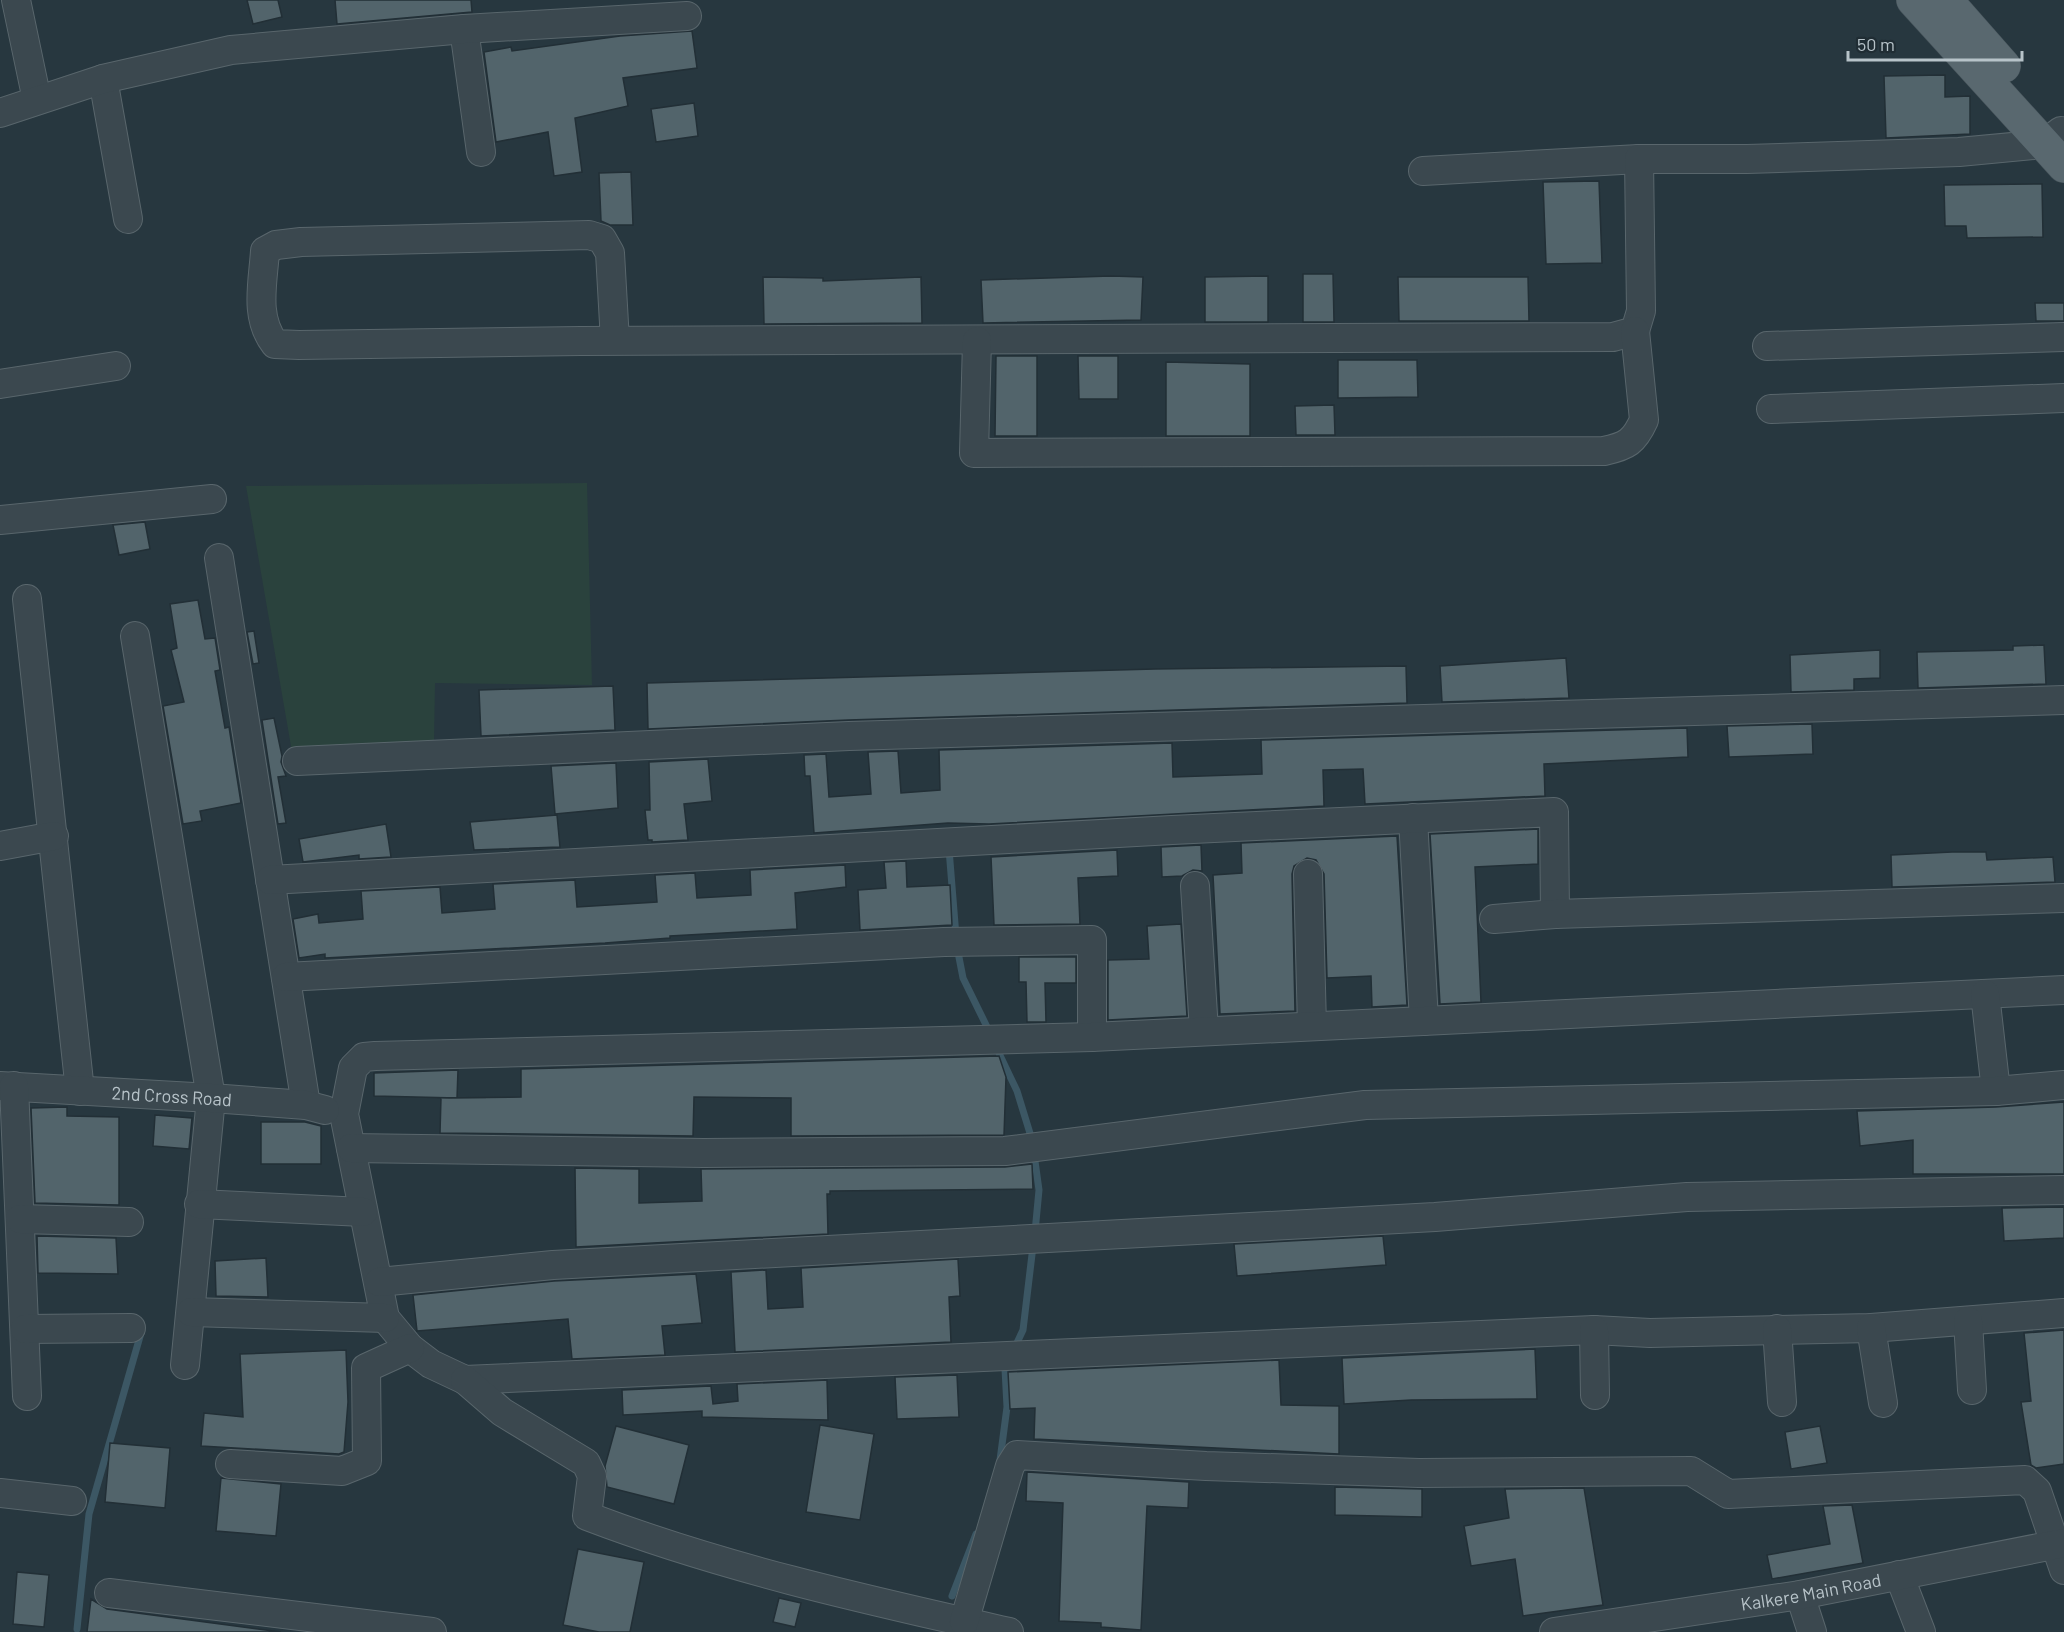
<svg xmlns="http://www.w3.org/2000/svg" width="2064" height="1632" font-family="Barlow,sans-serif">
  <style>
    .green { fill: #2a423d }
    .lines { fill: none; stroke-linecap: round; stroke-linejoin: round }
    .stream { stroke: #3c5764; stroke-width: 7 }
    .building { fill: #52646b; stroke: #222f36; stroke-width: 1.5 }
    .minor-casing { stroke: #59666c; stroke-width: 30 }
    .major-casing { stroke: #47545b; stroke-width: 34 }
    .minor { stroke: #3b484f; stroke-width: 28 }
    .major { stroke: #59686f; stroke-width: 33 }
    .labels { text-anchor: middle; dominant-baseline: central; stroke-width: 4.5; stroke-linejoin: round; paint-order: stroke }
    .street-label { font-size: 18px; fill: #b7c3c9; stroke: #202d34 }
  </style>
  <rect width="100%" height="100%" fill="#27373f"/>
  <path class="green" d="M 587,483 L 592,685 L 435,683 L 434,742 L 292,752 L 246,486 Z"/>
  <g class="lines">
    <path class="stream" d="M 949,849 L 956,936
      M 957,947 L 963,978 L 989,1031
      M 996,1047 L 1017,1091 L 1033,1143
      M 1034,1154 L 1039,1190 L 1035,1232
      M 1014,1349 L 1023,1330 L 1033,1246
      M 1000,1460 L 1007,1407 L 1005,1369 L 1008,1362
      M 952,1596 L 976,1534
      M 77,1629 L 89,1514 L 141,1333"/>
  </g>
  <path class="building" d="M 247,0 L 278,0 L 282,17 L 253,24 Z
    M 335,0 L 471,0 L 472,12 L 337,24 Z
    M 692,31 L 697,68 L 623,78 L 628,106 L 575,118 L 582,172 L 554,176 L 548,132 L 496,142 L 484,52 L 511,47 L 512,51 L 620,36 Z
    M 1945,75 L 1945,97 L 1970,96 L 1970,134 L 1886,138 L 1884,76 Z
    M 694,103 L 698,136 L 656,142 L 651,109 Z
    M 631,172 L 633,225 L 610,225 L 601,221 L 599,173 Z
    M 1599,181 L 1602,263 L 1546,264 L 1543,182 Z
    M 2042,184 L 2043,237 L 1967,238 L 1966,226 L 1945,226 L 1944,185 Z
    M 1303,274 L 1333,274 L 1334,322 L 1303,322 Z
    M 1111,276 L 1143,277 L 1141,320 L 983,323 L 981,280 Z
    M 1268,276 L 1268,322 L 1205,322 L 1205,277 Z
    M 763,277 L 823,278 L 823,281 L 921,277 L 922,323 L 764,324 Z
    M 1398,277 L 1528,277 L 1529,321 L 1399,321 Z
    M 2035,303 L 2064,303 L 2064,321 L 2036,321 Z
    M 996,356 L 1037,356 L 1037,436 L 995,436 Z
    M 1078,356 L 1118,356 L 1118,399 L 1079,399 Z
    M 1338,360 L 1417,360 L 1418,397 L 1338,398 Z
    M 1166,362 L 1250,364 L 1250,436 L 1166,436 Z
    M 1334,405 L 1335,435 L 1296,435 L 1295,406 Z
    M 145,522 L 150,549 L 119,555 L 113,525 Z
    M 198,600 L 205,639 L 215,638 L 220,670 L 215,671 L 225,728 L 229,727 L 241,803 L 200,811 L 202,821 L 183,824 L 163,706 L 184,702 L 171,650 L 177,648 L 170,604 Z
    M 254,631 L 259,663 L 253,664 L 247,632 Z
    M 2044,645 L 2046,684 L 1918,688 L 1917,652 L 2013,650 L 2013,646 Z
    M 1880,650 L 1880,678 L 1854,679 L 1854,690 L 1791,692 L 1790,655 Z
    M 1566,658 L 1569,698 L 1442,702 L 1440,666 Z
    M 1406,666 L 1407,703 L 848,720 L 648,729 L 647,683 L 1155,669 Z
    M 613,686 L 615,730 L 481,736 L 479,690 Z
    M 274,718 L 282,756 L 281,762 L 286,776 L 278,777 L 286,823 L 278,824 L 262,720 Z
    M 1812,724 L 1813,754 L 1729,757 L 1727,726 Z
    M 1687,728 L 1688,757 L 1544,764 L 1545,796 L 1365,804 L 1363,769 L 1323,770 L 1324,806 L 989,824 L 948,823 L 814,833 L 810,776 L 805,776 L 804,755 L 826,754 L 829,797 L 871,794 L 868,752 L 898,751 L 901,793 L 940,790 L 939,750 L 1172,743 L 1173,777 L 1262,774 L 1261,740 Z
    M 708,759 L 712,801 L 684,804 L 688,840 L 652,842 L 652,840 L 648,840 L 645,810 L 650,810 L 649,762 Z
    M 616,763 L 618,808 L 555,814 L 551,766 Z
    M 557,815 L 560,847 L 474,850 L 470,822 Z
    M 386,824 L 391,857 L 359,859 L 359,855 L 303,862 L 299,839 Z
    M 1538,829 L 1538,864 L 1475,867 L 1481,1002 L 1440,1004 L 1430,834 Z
    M 1397,836 L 1407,1005 L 1372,1007 L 1371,976 L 1327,978 L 1324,874 L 1316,860 L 1307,858 L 1294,866 L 1292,874 L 1295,1011 L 1220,1014 L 1213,875 L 1242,873 L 1241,843 Z
    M 1201,845 L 1202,871 L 1193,870 L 1182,876 L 1162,877 L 1161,847 Z
    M 1117,850 L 1118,876 L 1078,878 L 1080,924 L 994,925 L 991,857 Z
    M 1952,852 L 1986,852 L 1987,860 L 2053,857 L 2055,882 L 1892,887 L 1891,855 Z
    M 906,861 L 907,887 L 950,885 L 952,925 L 860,930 L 858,890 L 886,888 L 884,862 Z
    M 845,865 L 846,887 L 795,893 L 797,929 L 670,936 L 670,938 L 605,943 L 325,958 L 325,954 L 299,958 L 293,919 L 318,914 L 319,923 L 363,919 L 361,891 L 440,887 L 442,913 L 495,909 L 493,884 L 575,880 L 577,907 L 657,902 L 655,875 L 695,873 L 697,898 L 751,895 L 750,870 Z
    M 1181,924 L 1187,1016 L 1108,1020 L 1108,960 L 1149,959 L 1147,926 Z
    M 1019,957 L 1076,957 L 1076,983 L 1045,983 L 1046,1022 L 1027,1022 L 1026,982 L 1019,982 Z
    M 999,1056 L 1006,1077 L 1004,1135 L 791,1136 L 791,1098 L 694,1097 L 693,1136 L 440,1133 L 441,1098 L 521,1097 L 521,1069 Z
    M 458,1070 L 457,1098 L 374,1096 L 374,1073 Z
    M 2064,1102 L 2064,1174 L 1913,1174 L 1913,1140 L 1860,1146 L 1857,1111 L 1996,1107 Z
    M 67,1107 L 67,1116 L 119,1117 L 119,1205 L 35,1203 L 31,1108 Z
    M 155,1115 L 192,1118 L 189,1149 L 153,1146 Z
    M 261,1122 L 305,1122 L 321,1126 L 321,1164 L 261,1164 Z
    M 1032,1164 L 1033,1189 L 830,1191 L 830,1194 L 827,1194 L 828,1234 L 576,1247 L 575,1168 L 639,1169 L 639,1203 L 702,1201 L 701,1169 L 1005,1167 Z
    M 2064,1207 L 2064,1238 L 2004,1241 L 2002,1208 Z
    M 37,1236 L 116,1238 L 118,1274 L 38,1273 Z
    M 1383,1236 L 1386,1265 L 1237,1276 L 1234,1244 Z
    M 266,1258 L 268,1297 L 216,1296 L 215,1261 Z
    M 958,1259 L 960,1296 L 949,1297 L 951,1342 L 735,1352 L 731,1272 L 766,1270 L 768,1309 L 803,1307 L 801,1268 Z
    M 696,1274 L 702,1323 L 662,1326 L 665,1355 L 572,1359 L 568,1319 L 417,1331 L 413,1295 L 554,1281 Z
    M 2064,1330 L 2064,1464 L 2036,1468 L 2031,1465 L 2021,1402 L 2031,1401 L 2024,1333 Z
    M 1535,1349 L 1537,1399 L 1411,1400 L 1344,1404 L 1342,1358 Z
    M 346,1350 L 348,1402 L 344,1452 L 339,1454 L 201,1446 L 204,1413 L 243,1417 L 240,1354 Z
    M 1279,1360 L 1281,1405 L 1339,1406 L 1339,1454 L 1034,1439 L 1035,1408 L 1010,1409 L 1008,1372 Z
    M 957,1375 L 959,1417 L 897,1419 L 895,1377 Z
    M 827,1380 L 828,1420 L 702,1417 L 702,1411 L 623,1415 L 622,1390 L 711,1386 L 713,1404 L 738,1401 L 737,1384 Z
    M 820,1425 L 874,1434 L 860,1520 L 806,1512 Z
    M 616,1426 L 689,1445 L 674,1504 L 607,1487 L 605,1466 Z
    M 1820,1426 L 1827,1463 L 1791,1469 L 1785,1432 Z
    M 110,1443 L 170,1448 L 165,1508 L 105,1502 Z
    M 1027,1472 L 1189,1482 L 1188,1508 L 1147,1506 L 1141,1630 L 1101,1627 L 1101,1623 L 1059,1621 L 1063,1503 L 1026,1501 Z
    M 221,1478 L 281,1484 L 276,1536 L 216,1531 Z
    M 1335,1487 L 1422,1489 L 1422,1517 L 1335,1515 Z
    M 1584,1488 L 1603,1605 L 1523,1616 L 1515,1559 L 1471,1566 L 1464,1526 L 1509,1518 L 1505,1489 Z
    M 1852,1505 L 1863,1563 L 1772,1579 L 1767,1555 L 1830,1544 L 1823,1506 Z
    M 578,1549 L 644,1562 L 630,1632 L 599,1632 L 563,1625 Z
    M 17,1572 L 49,1575 L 44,1627 L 13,1624 Z
    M 779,1598 L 801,1603 L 795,1627 L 773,1622 Z
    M 91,1599 L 107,1609 L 281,1632 L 87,1632 Z"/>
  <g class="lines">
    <defs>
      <g id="minor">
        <path d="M 16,0 L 37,100"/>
        <path d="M 464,29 L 481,152"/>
        <path d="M 103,79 L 128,219"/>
        <path d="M 0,113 L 103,79 L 231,50 L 464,29 L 687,16"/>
        <path d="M 1423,171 L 1639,159"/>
        <path d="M 615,341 L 610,253 L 602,239 L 589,235 L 301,242 L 276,245 L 265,251 C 263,283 254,317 275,344 L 299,345 L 581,341 L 1613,337 L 1635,331 L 1641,311 L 1639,159 L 1747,159 L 1959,152 L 2044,144 L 2061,131"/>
        <path d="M 977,341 L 974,453 L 1604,451 C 1627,446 1634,442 1644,420 L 1635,331"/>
        <path d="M 1767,346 L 2064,337"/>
        <path d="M 0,384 L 116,366"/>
        <path d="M 1771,409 L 2064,398"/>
        <path d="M 0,520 L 212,499"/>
        <path d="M 219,558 L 306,1105"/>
        <path d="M 27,599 L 80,1091"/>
        <path d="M 135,636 L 211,1098 L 185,1365"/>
        <path d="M 297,761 L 849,736 L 2064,700"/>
        <path d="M 1413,818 L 1424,1021"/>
        <path d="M 0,846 L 54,836"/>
        <path d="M 1308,874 L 1312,1026"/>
        <path d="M 270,880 L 1172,830 L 1554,812 L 1555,914"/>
        <path d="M 1195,886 L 1204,1031"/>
        <path d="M 1494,919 L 1555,914 L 2064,898"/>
        <path d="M 286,977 L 944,942 L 1092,940 L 1092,1037"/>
        <path d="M 2064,990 L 1092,1037 L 375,1056 L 364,1057 L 353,1068 L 344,1114 L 385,1318 L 410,1348 L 431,1364 L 465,1380 L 1594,1330 L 1650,1333 L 1871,1328 L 2064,1313"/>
        <path d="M 1985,994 L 1996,1091"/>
        <path id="s1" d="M 0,1086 L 211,1098 L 306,1105 L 325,1110"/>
        <path d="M 14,1086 L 27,1396"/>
        <path d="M 351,1148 L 704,1153 L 1005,1151 L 1365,1105 L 1996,1091 L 2064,1085"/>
        <path d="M 199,1204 L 363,1212"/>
        <path d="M 20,1219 L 129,1222"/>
        <path d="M 379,1282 L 553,1265 L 1435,1217 L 1687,1197 L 2064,1190"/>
        <path d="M 191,1312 L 385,1318"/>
        <path d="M 1968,1321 L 1972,1390"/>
        <path d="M 1871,1328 L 1883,1403"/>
        <path d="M 25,1329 L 131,1328"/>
        <path d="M 1777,1329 L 1782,1402"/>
        <path d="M 1594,1330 L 1595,1395"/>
        <path d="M 465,1380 L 502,1412 L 586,1463 L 592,1476 L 587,1516 C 723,1568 867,1600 1009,1632"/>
        <path d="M 230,1464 L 342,1471 L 367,1461 L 366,1368 L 410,1348"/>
        <path d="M 0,1493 L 72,1501"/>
        <path d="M 1899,1575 L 1921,1632"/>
        <path d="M 109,1593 L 432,1632"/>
        <path d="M 1800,1595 L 1812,1632"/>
        <path d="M 964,1622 L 1010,1466 L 1017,1455 L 1206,1466 L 1419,1473 L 1691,1471 L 1728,1494 L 2025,1480 L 2037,1491 L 2064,1570"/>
        <path id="s2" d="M 1554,1632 L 1800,1595 L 2064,1543"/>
      </g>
      <path id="major" d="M 1913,0 L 2064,166
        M 1946,0 L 2004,66"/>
    </defs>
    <use href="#minor" class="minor-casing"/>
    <use href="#major" class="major-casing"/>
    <use href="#minor" class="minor"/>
    <use href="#major" class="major"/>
  </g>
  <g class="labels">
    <g class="street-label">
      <text stroke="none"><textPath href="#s1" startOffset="172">2nd Cross Road</textPath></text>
      <text stroke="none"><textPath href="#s2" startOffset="260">Kalkere Main Road</textPath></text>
    </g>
  </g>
  <path d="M1848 51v9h174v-9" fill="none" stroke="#b7c3c9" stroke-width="3"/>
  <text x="1857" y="51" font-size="18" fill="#b7c3c9" stroke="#202d34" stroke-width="4.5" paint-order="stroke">50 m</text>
</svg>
